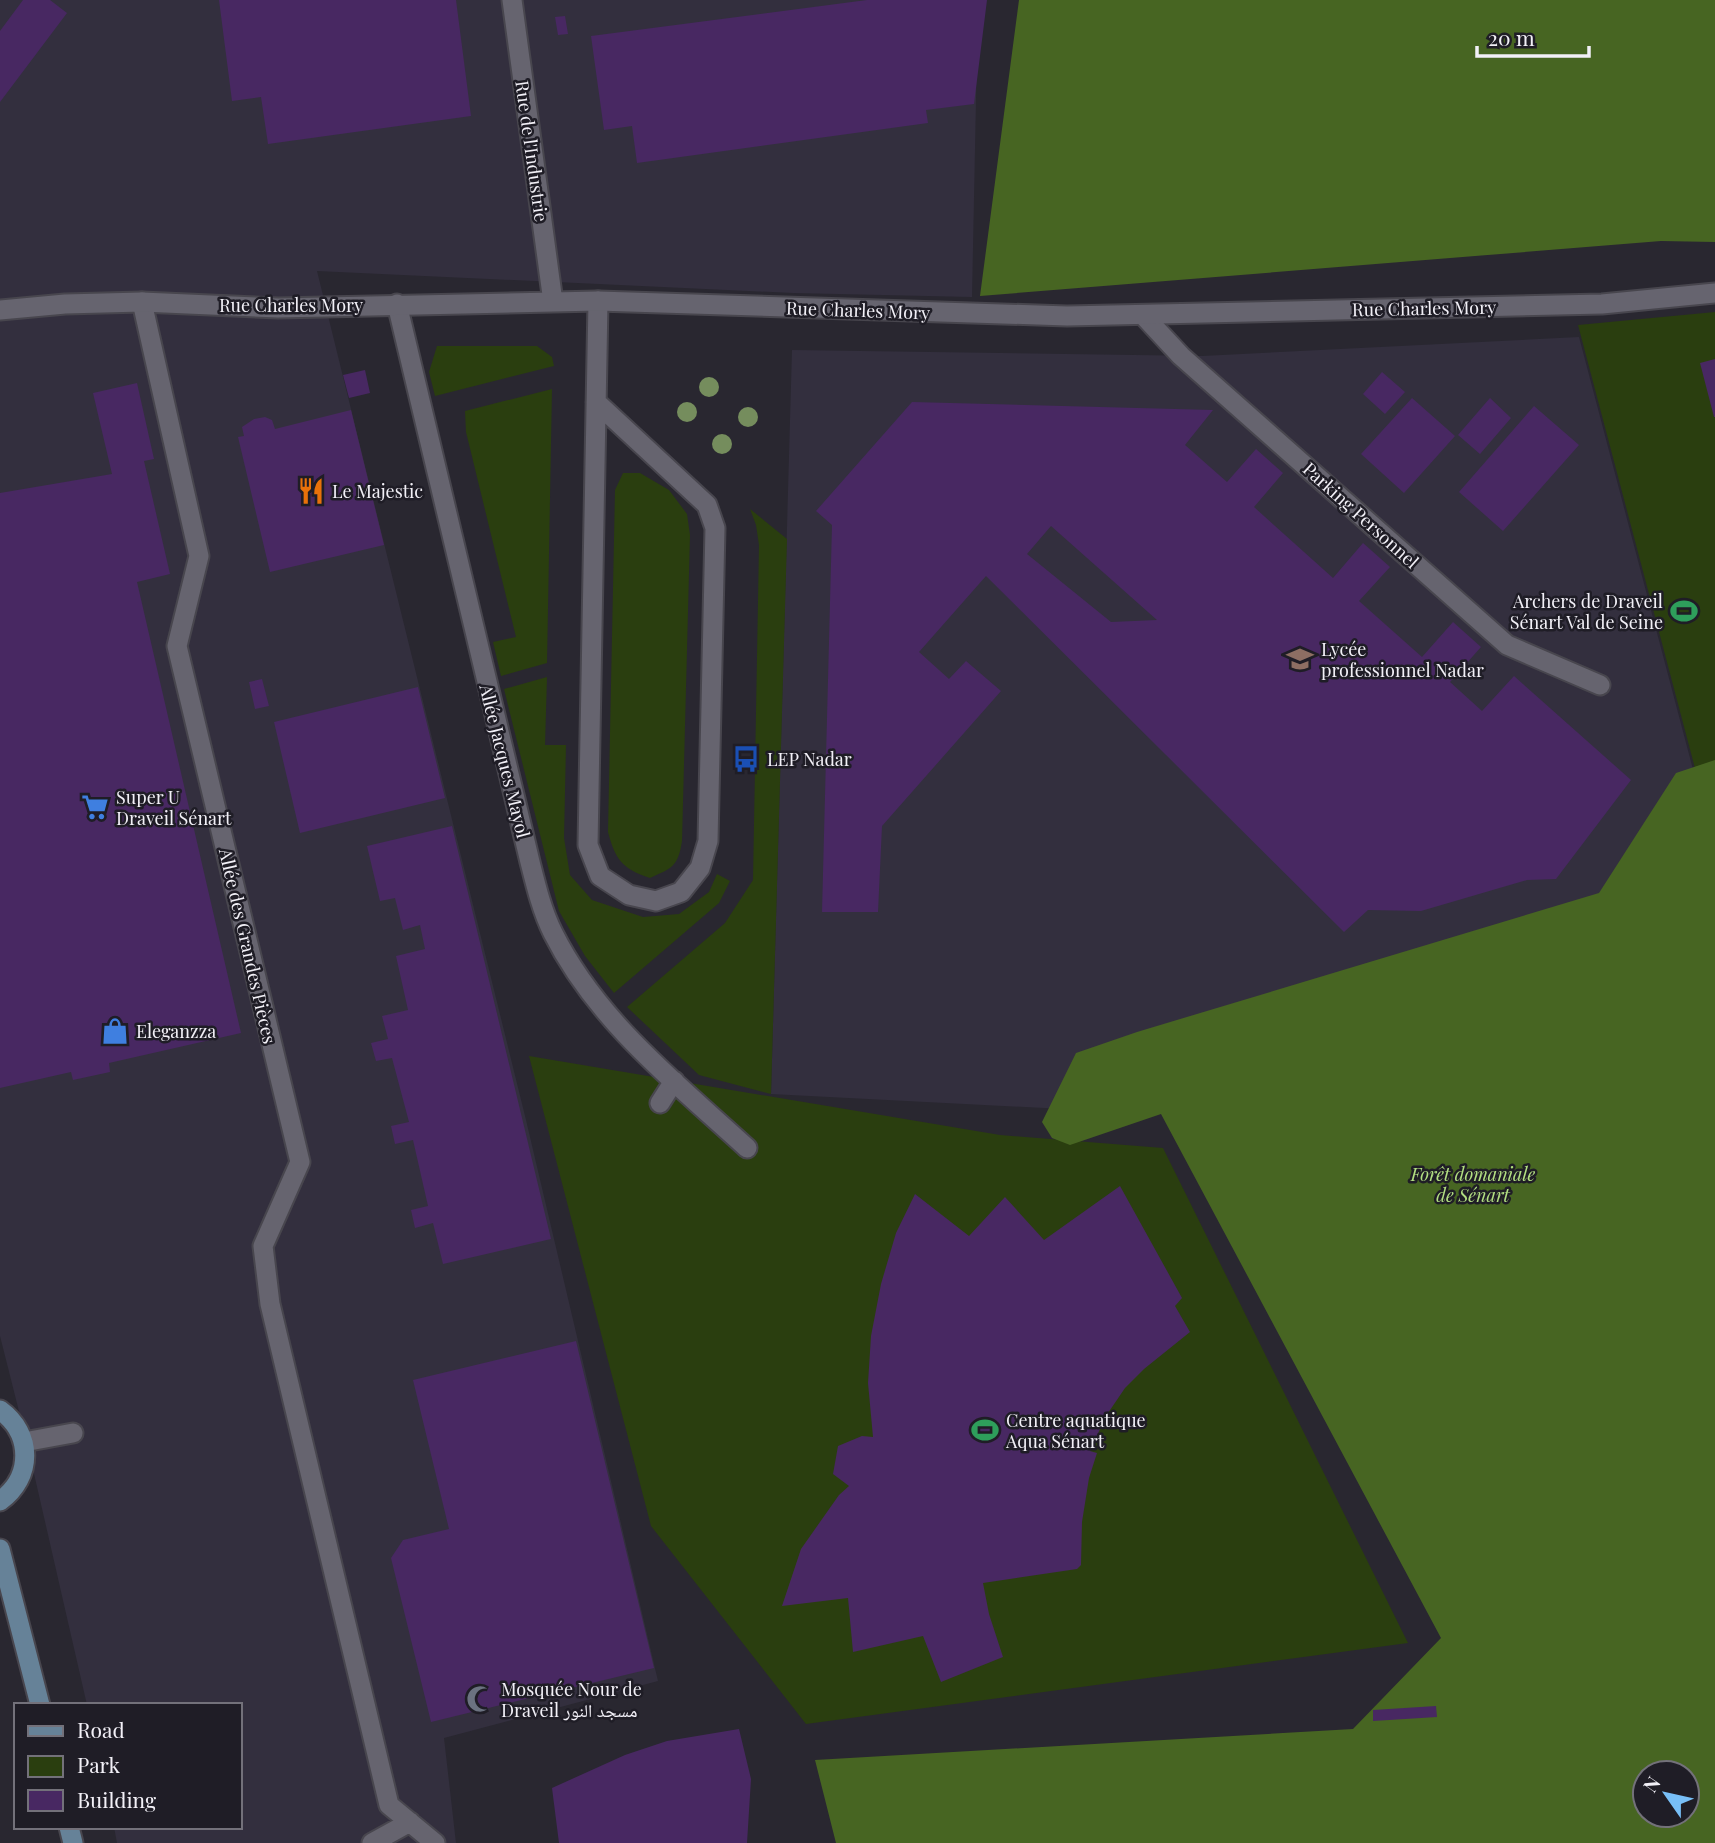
<svg xmlns="http://www.w3.org/2000/svg" width="1715" height="1843" font-family="'Playfair Display','Noto Naskh Arabic',serif">
  <style>
    .built { fill: #332f3e }
    .green { fill: #2a3e0f }
    .forest { fill: #476522; fill-rule: evenodd }
    .building { fill: #482862; fill-rule: evenodd }
    .lines { fill: none; stroke-linecap: round; stroke-linejoin: round }
    .service-casing { stroke: #48464e; stroke-width: 23 }
    .minor-casing { stroke: #48464e; stroke-width: 23 }
    .secondary-casing { stroke: #48464e; stroke-width: 23 }
    .service { stroke: #66646f; stroke-width: 19 }
    .minor { stroke: #66646f; stroke-width: 19 }
    .secondary { stroke: #668298; stroke-width: 19 }
    .tree { fill: #758d5d }
    .labels { text-anchor: middle; dominant-baseline: central; stroke-width: 5; stroke-linejoin: round; paint-order: stroke }
    .street-label { font-size: 18px; fill: #f2f0f7; stroke: #1f1d26 }
    .poi-label { font-size: 18px; fill: #f2f0f7; stroke: #1f1d26; text-anchor: start }
    .park-label { font-size: 18px; font-style: italic; fill: #b3e082; stroke: #1f1d26 }
  </style>
  <rect width="100%" height="100%" fill="#292730"/>
  <path class="built" d="M 0,0 L 978,0 L 972,297 L 793,293 L 317,271 L 526,1120 L 658,1681 L 444,1738 L 456,1843 L 117,1843 L 114,1827 L 240,1827 L 240,1705 L 87,1705 L 27,1443 L 0,1336 Z
    M 1579,337 L 1715,853 L 1161,1114 L 771,1094 L 792,350 L 1202,356 Z"/>
  <path class="green" d="M 1715,312 L 1715,844 L 1578,325 Z
    M 437,346 L 537,346 L 552,357 L 554,366 L 435,396 L 429,372 Z
    M 552,389 L 547,663 L 501,676 L 493,642 L 516,637 L 466,432 L 465,411 Z
    M 623,473 L 640,473 L 669,490 L 687,514 L 690,535 L 682,841 C 678,867 672,868 650,878 C 622,869 615,859 608,832 L 615,490 Z
    M 750,509 L 787,539 L 771,1094 L 699,1075 L 627,1007 L 725,923 L 753,880 L 759,545 L 756,525 Z
    M 547,677 L 545,745 L 566,745 L 564,838 L 570,875 L 592,900 L 643,917 L 679,914 L 709,892 L 717,874 L 730,881 L 719,903 L 614,993 L 585,956 L 559,911 L 504,689 Z
    M 529,1056 L 1000,1135 L 1163,1148 L 1408,1643 L 806,1724 L 651,1526 Z"/>
  <path class="forest" d="M 1019,0 L 1715,0 L 1715,242 L 1661,241 L 980,296 Z
    M 1715,760 L 1715,1843 L 836,1843 L 815,1760 L 1353,1729 L 1441,1638 L 1161,1114 L 1070,1145 L 1052,1138 L 1042,1122 L 1076,1053 L 1137,1032 L 1599,893 L 1676,773 ZM 1645,1773 L 1687,1773 L 1687,1815 L 1645,1815 Z"/>
  <path class="building" d="M 23,0 L 50,0 L 67,13 L 0,102 L 0,31 Z
    M 219,0 L 456,0 L 471,116 L 268,144 L 261,97 L 232,101 Z
    M 867,0 L 987,0 L 974,104 L 926,110 L 928,123 L 637,163 L 632,126 L 604,130 L 591,36 Z
    M 565,16 L 568,34 L 558,35 L 555,17 Z
    M 1715,359 L 1715,417 L 1714,417 L 1700,363 Z
    M 365,370 L 370,393 L 349,398 L 343,375 Z
    M 1382,372 L 1405,392 L 1385,414 L 1363,394 Z
    M 137,383 L 154,459 L 144,461 L 170,574 L 137,582 L 241,1033 L 109,1063 L 110,1072 L 73,1080 L 71,1072 L 0,1088 L 0,493 L 112,474 L 93,393 Z
    M 1412,398 L 1455,436 L 1404,493 L 1361,454 Z
    M 1490,398 L 1511,418 L 1480,454 L 1458,435 Z
    M 912,402 L 1213,410 L 1185,445 L 1227,482 L 1256,449 L 1283,473 L 1254,507 L 1333,578 L 1363,543 L 1390,567 L 1359,601 L 1422,657 L 1453,622 L 1481,647 L 1450,682 L 1482,711 L 1514,676 L 1631,780 L 1556,879 L 1527,880 L 1421,911 L 1368,910 L 1344,932 L 986,576 L 919,652 L 949,679 L 966,661 L 1001,691 L 882,826 L 878,912 L 822,912 L 832,525 L 816,511 ZM 1051,526 L 1157,620 L 1111,622 L 1027,554 Z
    M 1534,406 L 1579,445 L 1503,531 L 1459,492 Z
    M 351,410 L 384,545 L 270,572 L 238,437 L 244,436 L 242,427 L 254,419 L 265,417 L 272,420 L 275,429 Z
    M 262,679 L 269,706 L 255,709 L 249,682 Z
    M 418,687 L 445,798 L 300,833 L 274,722 Z
    M 452,826 L 551,1239 L 443,1264 L 433,1223 L 415,1228 L 411,1210 L 428,1206 L 413,1140 L 395,1144 L 391,1126 L 409,1122 L 392,1058 L 376,1061 L 371,1043 L 388,1039 L 382,1016 L 408,1010 L 396,956 L 425,949 L 420,925 L 403,930 L 395,898 L 380,901 L 367,846 Z
    M 1120,1186 L 1182,1298 L 1175,1306 L 1190,1332 L 1144,1369 L 1125,1388 L 1106,1416 L 1090,1451 L 1097,1453 L 1089,1478 L 1082,1522 L 1081,1565 L 1077,1569 L 983,1583 L 989,1614 L 1003,1657 L 941,1682 L 923,1636 L 853,1652 L 848,1598 L 782,1606 L 801,1549 L 839,1495 L 849,1486 L 833,1474 L 838,1446 L 862,1436 L 873,1437 L 868,1383 L 871,1336 L 881,1284 L 896,1233 L 915,1194 L 969,1236 L 1005,1197 L 1044,1240 Z
    M 576,1341 L 654,1668 L 431,1722 L 391,1558 L 403,1540 L 449,1529 L 413,1380 Z
    M 1436,1706 L 1437,1717 L 1373,1721 L 1373,1710 Z
    M 739,1729 L 751,1779 L 747,1843 L 559,1843 L 552,1788 L 625,1755 L 667,1741 Z"/>
  <g class="lines">
    <defs>
      <path id="service" d="M 142,302 L 199,556 L 177,646 L 300,1162 L 263,1246 L 270,1304 L 389,1805 L 435,1843
        M 397,304 L 530,862 C 536,886 542,911 553,933 C 597,1021 676,1083 747,1148
        M 1143,315 L 1181,356 L 1507,645 L 1600,685
        M 596,402 L 707,505 L 715,528 L 708,841 L 700,868 L 681,892 L 656,901 L 629,895 L 600,876 L 588,845 L 598,301
        M 660,1103 L 674,1081
        M 24,1442 L 73,1433
        M 372,1843 L 410,1822"/>
      <path id="minor" d="M 512,0 L 553,302
        M 0,310 L 65,304 L 142,302 L 278,308 L 598,301 L 1067,316 L 1602,304 L 1715,293"/>
      <path id="secondary" d="M 0,1410 C 33,1434 33,1477 0,1501
        M 0,1549 L 40,1705
        M 69,1827 L 73,1843"/>
    </defs>
    <use href="#service" class="service-casing"/>
    <use href="#minor" class="minor-casing"/>
    <use href="#secondary" class="secondary-casing"/>
    <use href="#service" class="service"/>
    <use href="#minor" class="minor"/>
    <use href="#secondary" class="secondary"/>
  </g>
  <g class="tree">
    <circle cx="709" cy="387" r="10"/>
    <circle cx="687" cy="412" r="10"/>
    <circle cx="748" cy="417" r="10"/>
    <circle cx="722" cy="444" r="10"/>
  </g>
  <defs>
    <symbol id="restaurant-bare" viewBox="-9 -9 18 18"><path d="M-5-6h1v4h1v-4h1v4h1v-4h1v5L-1.5 .5V6h-2V.5L-5-1ZM5-6V6H3V1.5H1.5Q1.5-4 5-6Z" fill="#e8710a" stroke="#1f1d26" stroke-width="2.5" paint-order="stroke"/></symbol>
    <symbol id="stadium-bare" viewBox="-9 -9 18 18"><path d="M0-5a6.5 5 0 1 0 0 10a6.5 5 0 1 0 0-10ZM-3.5-1.8h7v3.6h-7Z" fill="#2e9e5b" stroke="#1f1d26" stroke-width="2.5" paint-order="stroke"/></symbol>
    <symbol id="school-bare" viewBox="-9 -9 18 18"><path d="M0-5L7-2L0 1L-7-2ZM-4 1L0 2.5L4 1V4Q0 6-4 4Z" fill="#8d6e63" stroke="#1f1d26" stroke-width="2.5" paint-order="stroke"/></symbol>
    <symbol id="bus-bare" viewBox="-9 -9 18 18"><path d="M-5-6H5V4H4V6H2V4H-2V6H-4V4H-5ZM-3.5-4V0h7V-4ZM-3.5 1.2v1.5H-2V1.2ZM2 1.2v1.5H3.5V1.2Z" fill="#1a4fb4" stroke="#1f1d26" stroke-width="2.5" paint-order="stroke"/></symbol>
    <symbol id="supermarket-bare" viewBox="-9 -9 18 18"><path d="M-6-5.5h2.5l.6 2H6L4.5 2H-2.5L-4.4-4H-6ZM-1.5 3.2a1.3 1.3 0 1 0 .1 0ZM3 3.2a1.3 1.3 0 1 0 .1 0Z" fill="#3f7fe0" stroke="#1f1d26" stroke-width="2.5" paint-order="stroke"/></symbol>
    <symbol id="shop-bare" viewBox="-9 -9 18 18"><path d="M-5-2.5h2.3a2.7 3.5 0 0 1 5.4 0H5L5.5 6h-11ZM-1.5-2.5h3a1.5 2.3 0 0 0-3 0Z" fill="#3f7fe0" stroke="#1f1d26" stroke-width="2.5" paint-order="stroke"/></symbol>
    <symbol id="mosque-bare" viewBox="-9 -9 18 18"><path d="M3.5-4.9A6 6 0 1 0 3.5 4.9A5 5 0 1 1 3.5-4.9Z" fill="#6b7280" stroke="#1f1d26" stroke-width="2.5" paint-order="stroke"/></symbol>
  </defs>
  <g fill-rule="evenodd">
    <use href="#restaurant-bare" x="292" y="472" width="38" height="38"/>
    <use href="#stadium-bare" x="1665" y="592" width="38" height="38"/>
    <use href="#school-bare" x="1281" y="640" width="38" height="38"/>
    <use href="#bus-bare" x="727" y="740" width="38" height="38"/>
    <use href="#supermarket-bare" x="76" y="788" width="38" height="38"/>
    <use href="#shop-bare" x="96" y="1012" width="38" height="38"/>
    <use href="#stadium-bare" x="966" y="1411" width="38" height="38"/>
    <use href="#mosque-bare" x="461" y="1680" width="38" height="38"/>
  </g>
  <g class="labels">
    <g class="street-label">
      <text transform="translate(532 151) rotate(82)">Rue de l'Industrie</text>
      <text x="291" y="305">Rue Charles Mory</text>
      <text transform="translate(1424 308) rotate(-1)">Rue Charles Mory</text>
      <text transform="translate(858 310) rotate(2)">Rue Charles Mory</text>
      <text transform="translate(1361 515) rotate(42)">Parking Personnel</text>
      <text transform="translate(505 761) rotate(76)">Allée Jacques Mayol</text>
      <text transform="translate(248 946) rotate(77)">Allée des Grandes Pièces</text>
    </g>
    <g class="poi-label">
      <text x="332" y="491">Le Majestic</text>
      <text x="1663" y="601" text-anchor="end">Archers de Draveil<tspan x="1663" dy="21">Sénart Val de Seine</tspan></text>
      <text x="1321" y="649">Lycée<tspan x="1321" dy="21">professionnel Nadar</tspan></text>
      <text x="767" y="759">LEP Nadar</text>
      <text x="116" y="797">Super U<tspan x="116" dy="21">Draveil Sénart</tspan></text>
      <text x="136" y="1031">Eleganzza</text>
      <text x="1006" y="1420">Centre aquatique<tspan x="1006" dy="21">Aqua Sénart</tspan></text>
      <text x="501" y="1689">Mosquée Nour de<tspan x="501" dy="21">Draveil مسجد النور</tspan></text>
    </g>
    <g class="park-label">
      <text x="1473" y="1174">Forêt domaniale<tspan x="1473" dy="21">de Sénart</tspan></text>
    </g>
  </g>
  <rect x="14" y="1703" width="228" height="126" fill="#1f1d26" stroke="#73717a" stroke-width="2"/>
  <rect x="28" y="1726" width="35" height="10" fill="#668298" stroke="#73717a" stroke-width="2"/>
  <text x="77" y="1738" font-size="21" fill="#f2f0f7">Road</text>
  <rect x="28" y="1756" width="35" height="21" fill="#2a3e0f" stroke="#73717a" stroke-width="2"/>
  <text x="77" y="1773" font-size="21" fill="#f2f0f7">Park</text>
  <rect x="28" y="1790" width="35" height="21" fill="#482862" stroke="#73717a" stroke-width="2"/>
  <text x="77" y="1808" font-size="21" fill="#f2f0f7">Building</text>
  <g transform="translate(1666 1794) rotate(304)"><circle r="33" fill="#1f1d26" stroke="#73717a" stroke-width="2"/>
  <path d="M0-5L12 26L0 18L-12 26Z" fill="#78bff7"/>
  <text y="-10" font-size="19" font-weight="bold" text-anchor="middle" fill="#f2f0f7">N</text>
  </g>
  <path d="M1477 46v10h112v-10" fill="none" stroke="#f2f0f7" stroke-width="3.5"/>
  <text x="1488" y="46" font-size="21" fill="#f2f0f7" stroke="#1f1d26" stroke-width="5" paint-order="stroke">20 m</text>
</svg>
